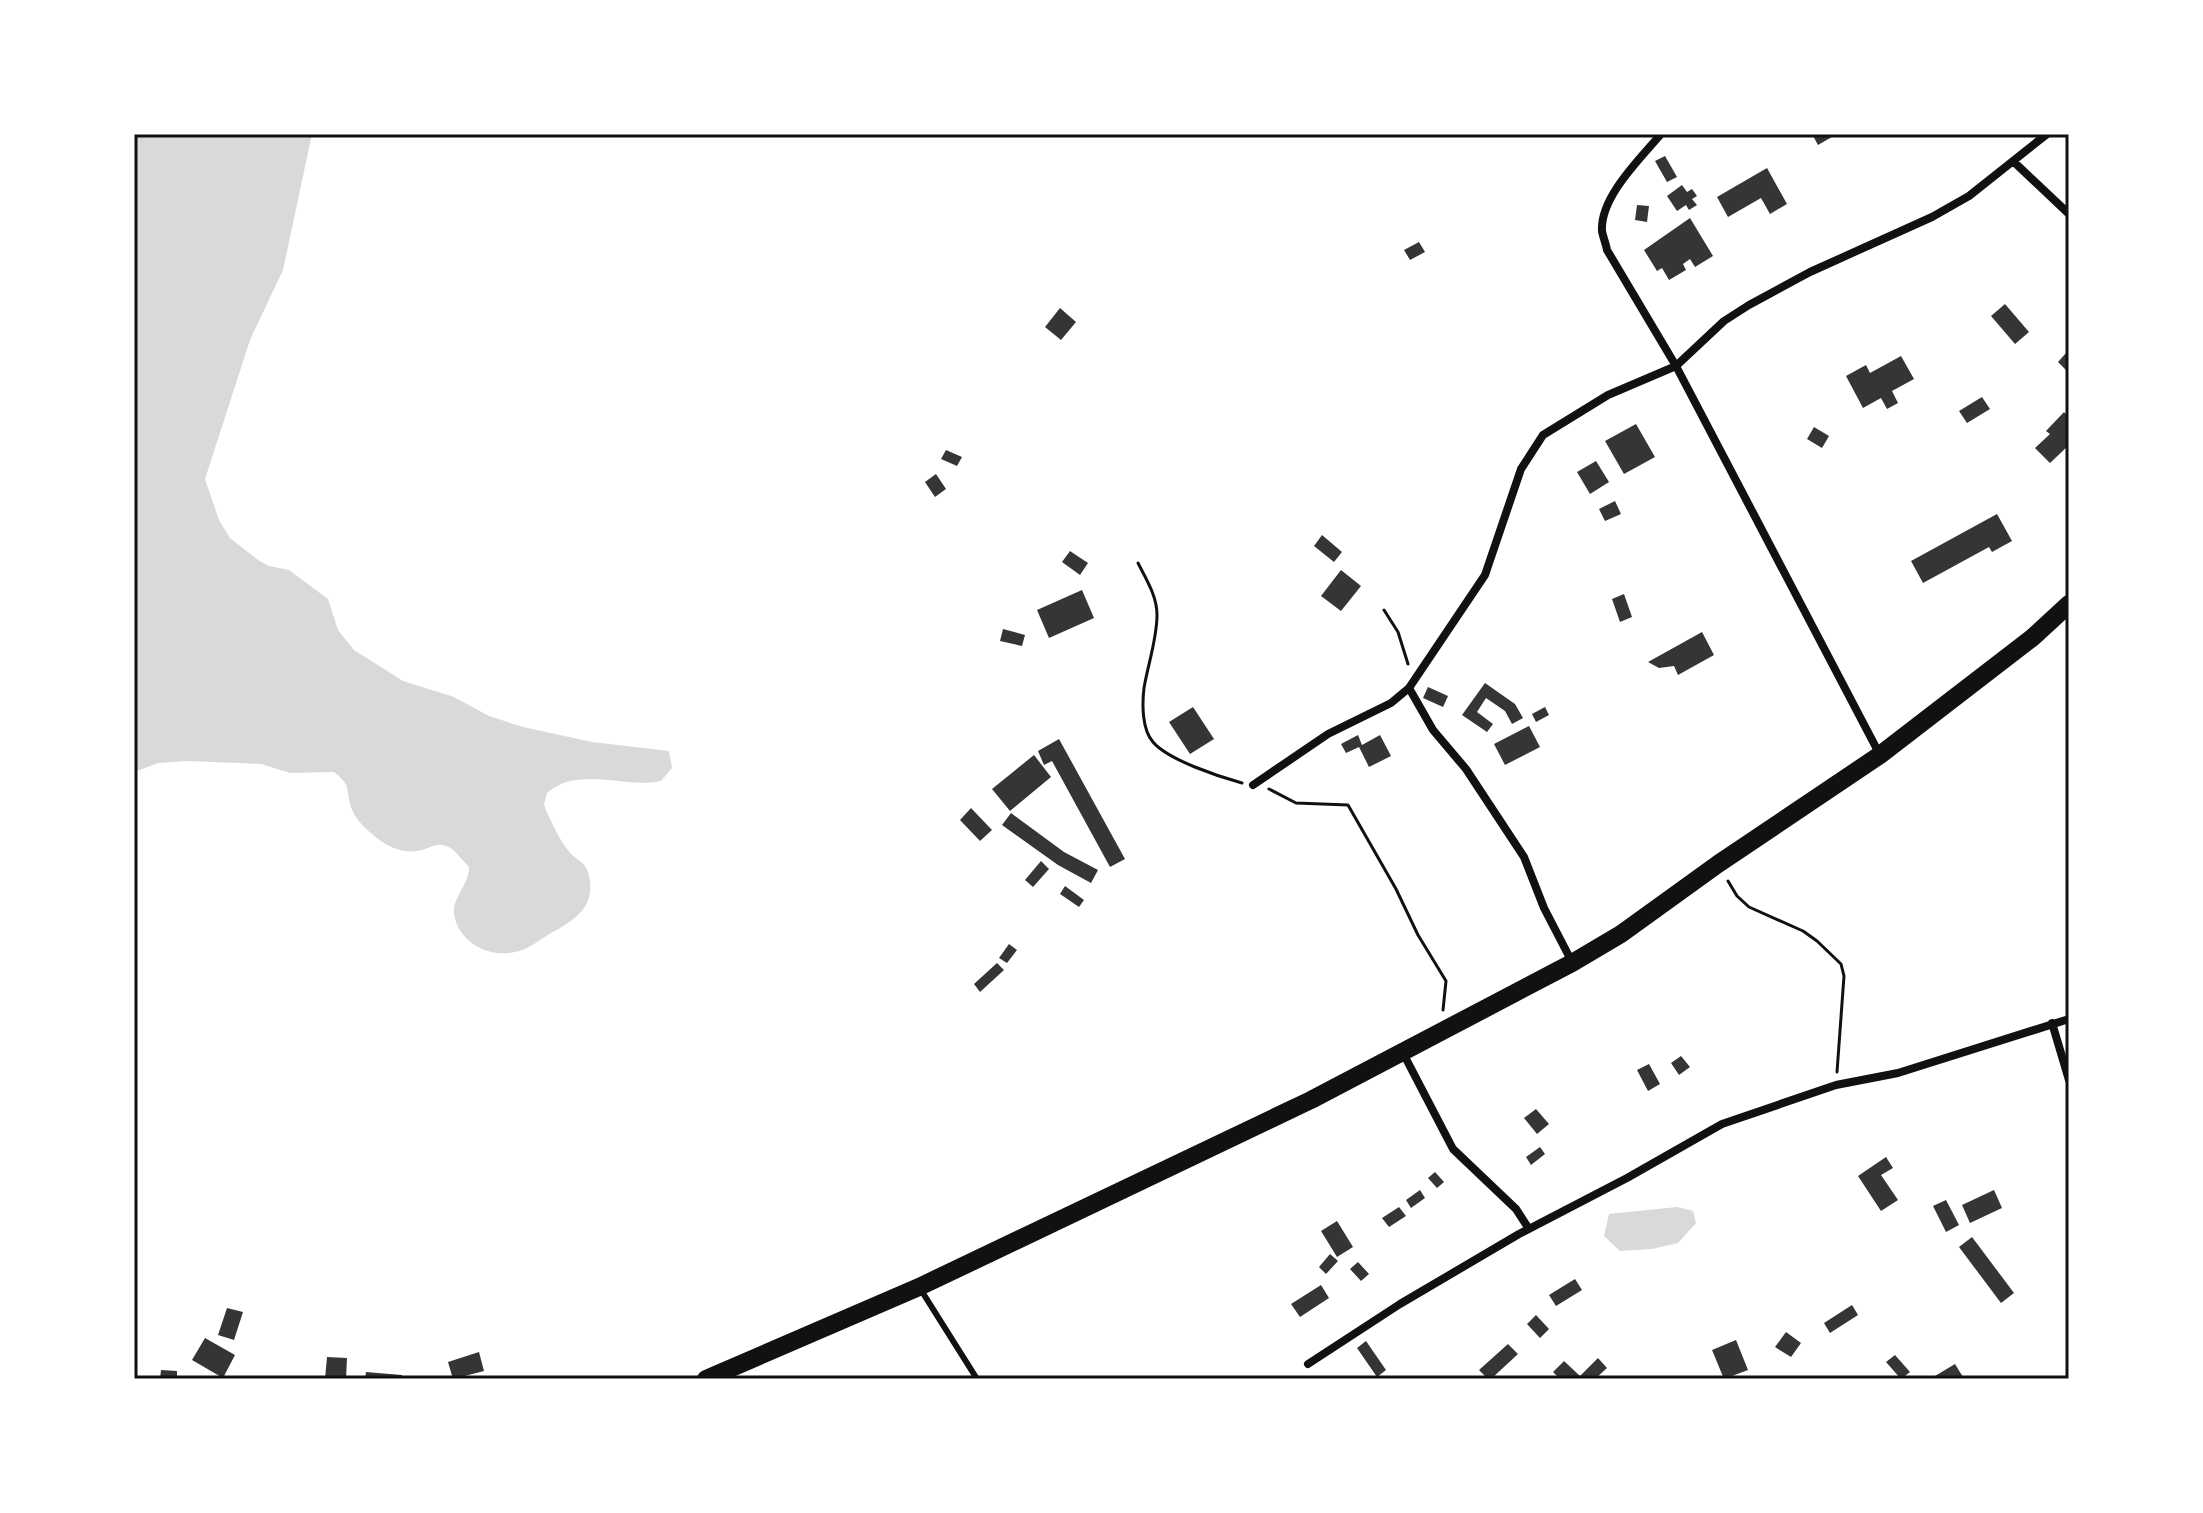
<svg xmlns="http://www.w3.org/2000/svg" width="2203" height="1513" font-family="'Sofia Sans Condensed',sans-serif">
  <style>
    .water { fill: #d9d9d9 }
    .building { fill: #353535 }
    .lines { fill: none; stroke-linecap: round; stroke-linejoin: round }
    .path { stroke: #111; stroke-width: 3 }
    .service { stroke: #111; stroke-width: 6 }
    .minor { stroke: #111; stroke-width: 8 }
    .primary { stroke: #111; stroke-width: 18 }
    .neatline { fill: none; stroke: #111; stroke-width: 3 }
  </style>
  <rect width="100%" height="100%" fill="#fff"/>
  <path class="water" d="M 134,134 L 312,134 L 283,270 L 250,340 L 205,479 L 219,520 L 230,538 L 258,560 L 269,566 L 289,570 L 328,599 L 338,630 L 354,650 L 403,681 L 454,697 L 489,716 L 523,727 L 592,742 L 669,751 L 672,768 L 661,781 C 625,789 578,765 547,793 L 544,805 C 551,822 559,840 571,854 C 575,858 581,861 585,866 C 589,872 591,882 590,890 C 590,911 568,924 551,933 C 541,939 530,948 519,951 C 493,959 463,946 455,919 C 449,899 469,887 469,867 C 464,862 458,854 452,849 C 437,839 431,849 417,851 C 404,853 391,848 381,841 C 369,832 353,819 350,803 C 346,786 350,785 334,772 L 290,773 L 261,764 L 188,761 L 158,763 L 134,772 Z
    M 1677,1207 L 1693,1211 L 1696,1223 L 1678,1243 L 1652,1249 L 1620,1251 L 1604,1236 L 1609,1214 Z"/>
  <path class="building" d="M 1812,134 L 1837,134 L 1818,145 Z
    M 1665,156 L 1677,177 L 1667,182 L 1655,161 Z
    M 1767,168 L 1787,204 L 1770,214 L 1761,198 L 1728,217 L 1717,197 Z
    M 1682,185 L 1687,192 L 1692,189 L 1697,196 L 1692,199 L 1697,205 L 1689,210 L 1686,205 L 1677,211 L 1667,196 Z
    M 1637,205 L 1649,206 L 1647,222 L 1635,220 Z
    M 1690,218 L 1713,256 L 1695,267 L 1690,259 L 1683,264 L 1686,270 L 1669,280 L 1662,268 L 1657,271 L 1644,250 Z
    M 1419,242 L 1425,252 L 1410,260 L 1404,250 Z
    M 2005,304 L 2029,332 L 2015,344 L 1991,316 Z
    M 1060,308 L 1076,322 L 1061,340 L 1045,327 Z
    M 2066,353 L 2069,355 L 2069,373 L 2058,362 Z
    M 1901,356 L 1914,379 L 1892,391 L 1898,403 L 1887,409 L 1881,398 L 1863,408 L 1846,376 L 1866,365 L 1870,373 Z
    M 1982,397 L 1990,409 L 1967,423 L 1959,411 Z
    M 2064,412 L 2069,417 L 2069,445 L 2050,463 L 2035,448 L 2050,434 L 2046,431 Z
    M 1636,424 L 1655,457 L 1624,474 L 1605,441 Z
    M 1814,427 L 1829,436 L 1822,448 L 1807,439 Z
    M 946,450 L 962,457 L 957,466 L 941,459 Z
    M 1596,461 L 1609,482 L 1590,494 L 1577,472 Z
    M 936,474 L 946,489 L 935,497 L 925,482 Z
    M 1615,501 L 1621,514 L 1605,521 L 1599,509 Z
    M 1997,514 L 2012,541 L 1992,552 L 1989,547 L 1923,583 L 1911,561 Z
    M 1322,535 L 1342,552 L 1334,562 L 1314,546 Z
    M 1070,551 L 1088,563 L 1080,575 L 1062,562 Z
    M 1341,570 L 1361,586 L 1341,611 L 1321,596 Z
    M 1082,590 L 1094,618 L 1049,638 L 1037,610 Z
    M 1624,594 L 1632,617 L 1620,622 L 1612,599 Z
    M 1003,629 L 1025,635 L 1022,646 L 1000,641 Z
    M 1702,632 L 1714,655 L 1678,675 L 1674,666 L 1659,668 L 1648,662 Z
    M 1485,683 L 1515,704 L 1523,718 L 1512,724 L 1505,711 L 1486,698 L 1477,712 L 1493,724 L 1487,732 L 1462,715 Z
    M 1428,687 L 1448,696 L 1443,707 L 1423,698 Z
    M 1193,707 L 1214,739 L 1190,754 L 1169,722 Z
    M 1545,707 L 1549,715 L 1536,722 L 1532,714 Z
    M 1529,726 L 1540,747 L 1505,765 L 1494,744 Z
    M 1358,735 L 1362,745 L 1380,735 L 1391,756 L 1369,767 L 1359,747 L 1346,753 L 1341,744 Z
    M 1059,739 L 1125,859 L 1110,867 L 1052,761 L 1044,765 L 1038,751 Z
    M 1034,755 L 1051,777 L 1010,811 L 992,789 Z
    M 971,808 L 992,830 L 980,841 L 960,820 Z
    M 1011,813 L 1064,852 L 1098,870 L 1091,883 L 1058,865 L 1002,825 Z
    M 1041,861 L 1049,869 L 1033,887 L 1025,880 Z
    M 1065,886 L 1084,900 L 1079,907 L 1060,894 Z
    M 1009,944 L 1017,950 L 1007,963 L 999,958 Z
    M 997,963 L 1004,970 L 980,992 L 974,984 Z
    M 1681,1056 L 1690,1067 L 1679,1075 L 1671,1063 Z
    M 1649,1064 L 1660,1084 L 1648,1091 L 1637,1070 Z
    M 1536,1109 L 1549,1124 L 1537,1134 L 1524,1118 Z
    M 1540,1147 L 1545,1154 L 1531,1165 L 1526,1157 Z
    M 1886,1157 L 1893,1168 L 1881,1175 L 1898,1200 L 1881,1211 L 1858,1176 Z
    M 1435,1172 L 1444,1182 L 1437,1188 L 1428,1178 Z
    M 1420,1190 L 1425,1198 L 1411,1208 L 1406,1200 Z
    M 1994,1190 L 2002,1208 L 1970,1223 L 1962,1205 Z
    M 1946,1200 L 1959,1225 L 1946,1232 L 1933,1206 Z
    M 1399,1207 L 1406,1216 L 1389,1227 L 1382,1218 Z
    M 1337,1221 L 1353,1247 L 1337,1257 L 1321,1231 Z
    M 1972,1237 L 2014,1293 L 2001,1303 L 1959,1247 Z
    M 1330,1254 L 1338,1261 L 1326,1274 L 1319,1267 Z
    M 1358,1262 L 1369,1274 L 1361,1281 L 1350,1269 Z
    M 1575,1279 L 1582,1290 L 1556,1306 L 1549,1295 Z
    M 1321,1285 L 1329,1298 L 1300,1317 L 1291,1304 Z
    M 1852,1305 L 1858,1315 L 1830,1333 L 1824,1323 Z
    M 227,1308 L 243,1312 L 234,1340 L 218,1335 Z
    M 1536,1315 L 1549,1329 L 1540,1338 L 1527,1324 Z
    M 1786,1332 L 1801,1343 L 1791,1357 L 1775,1347 Z
    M 205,1338 L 235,1355 L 223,1378 L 192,1360 Z
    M 1736,1340 L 1748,1370 L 1724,1379 L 1712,1350 Z
    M 1366,1341 L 1386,1370 L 1377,1377 L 1357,1348 Z
    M 1508,1344 L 1518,1354 L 1491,1379 L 1488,1379 L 1479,1370 Z
    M 479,1352 L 484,1371 L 453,1379 L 448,1362 Z
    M 1895,1355 L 1910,1372 L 1901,1379 L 1886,1362 Z
    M 327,1357 L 347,1358 L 346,1379 L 325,1379 Z
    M 1598,1358 L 1607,1368 L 1595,1379 L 1560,1379 L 1553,1372 L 1564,1361 L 1580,1376 Z
    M 1955,1364 L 1963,1377 L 1959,1379 L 1930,1379 Z
    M 161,1370 L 177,1371 L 177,1379 L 160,1379 Z
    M 366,1372 L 402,1375 L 402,1379 L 365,1379 Z"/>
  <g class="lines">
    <path class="path" d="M 1138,563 C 1146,579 1157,596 1157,615 C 1157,639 1148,664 1144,688 C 1142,704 1142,730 1153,742 C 1168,760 1220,777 1242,783
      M 1384,610 L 1398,632 L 1408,664
      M 1269,789 L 1296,803 L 1348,805 L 1396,889 L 1418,935 L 1446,981 L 1443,1010
      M 1728,881 L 1737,896 L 1749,907 L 1803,931 L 1817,941 L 1841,964 L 1844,976 L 1837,1072"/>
    <path class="service" d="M 921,1290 L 977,1379"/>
    <path class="minor" d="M 1661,134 C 1640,159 1600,197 1602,231 C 1603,237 1606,244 1607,250 L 1676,366 L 1880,755
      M 2014,162 L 2069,214
      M 1409,688 L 1433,730 L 1466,769 L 1524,857 L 1544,908 L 1572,962
      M 1253,785 L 1328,734 L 1391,703 L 1409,688 L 1485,575 L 1521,469 L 1543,435 L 1608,395 L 1676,366 L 1724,321 L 1749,305 L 1810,272 L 1932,217 L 1969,196 L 2047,134
      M 2052,1023 L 2069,1080
      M 1403,1053 L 1453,1149 L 1516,1209 L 1529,1229
      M 1308,1364 L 1400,1304 L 1519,1234 L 1627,1178 L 1722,1124 L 1836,1085 L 1898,1073 L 2069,1019"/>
    <path class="primary" d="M 706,1379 L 919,1287 L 1311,1100 L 1572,963 L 1621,934 L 1718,864 L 1880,755 L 2032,638 L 2069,604"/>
  </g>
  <rect width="2203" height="1513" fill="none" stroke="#ffffff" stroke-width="272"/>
  <rect x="136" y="136" width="1931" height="1241" class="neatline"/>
</svg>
